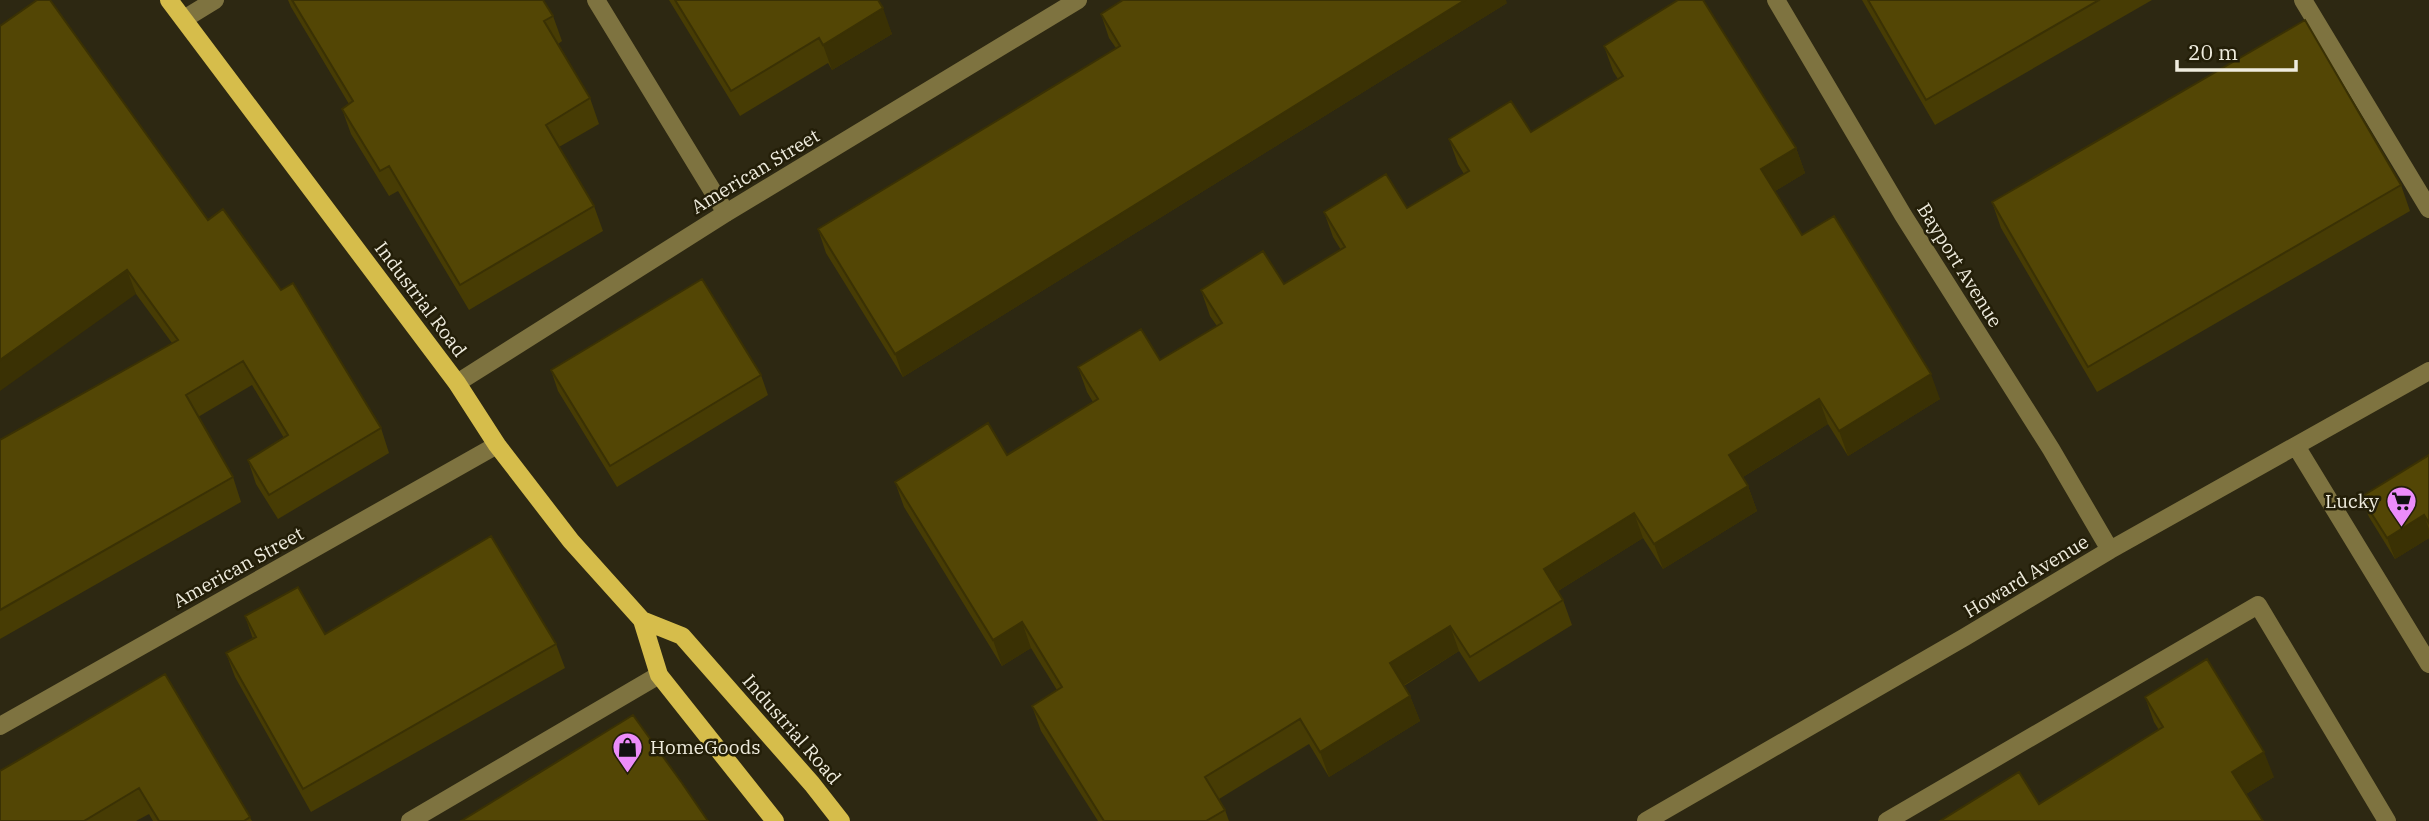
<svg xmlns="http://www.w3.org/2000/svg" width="2429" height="821" font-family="'IBM Plex Serif',serif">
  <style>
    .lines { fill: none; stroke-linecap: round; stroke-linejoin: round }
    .minor { stroke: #7e7340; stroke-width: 18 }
    .major { stroke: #d6bd4b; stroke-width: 18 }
    .wall { fill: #473c04 }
    .shaded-wall { fill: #3a3104 }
    .building { fill: #534605; stroke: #3a3104; stroke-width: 2 }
    .labels { text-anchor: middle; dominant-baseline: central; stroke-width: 5; stroke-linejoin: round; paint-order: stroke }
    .street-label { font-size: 19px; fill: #efecde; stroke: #231e08 }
    .poi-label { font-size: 19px; fill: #efecde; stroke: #231e08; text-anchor: end }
  </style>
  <rect width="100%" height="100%" fill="#2d2812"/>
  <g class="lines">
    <path class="minor" d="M 596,0 L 726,213
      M 1776,0 L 1903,215 L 2051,449 L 2110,550
      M 2303,0 L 2429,209
      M 184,19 L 215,0
      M 457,383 L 726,213 L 1078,0
      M 2296,446 L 2429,664
      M 0,726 L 497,445
      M 410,821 L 659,675
      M 1646,821 L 1965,637 L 2110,550 L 2429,371
      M 1887,821 L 2258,605 L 2387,821"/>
    <path class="major" d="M 169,0 L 457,383 L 497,445 L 571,541 L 642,620 L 659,675 L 775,821
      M 642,620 L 682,636 L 812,784 L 841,821"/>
  </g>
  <path class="wall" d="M 288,0 L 543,0 L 553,16 L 562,41 L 558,44 L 590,98 L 599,124 L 559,147 L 594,206 L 603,231 L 469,310 L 398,191 L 389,196 L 351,134 L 342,109 L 349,104 L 291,7 Z
    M 669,0 L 878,0 L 892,34 L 832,70 L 828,63 L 740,116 Z
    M 1862,0 L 2152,0 L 1935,125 Z
    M 1507,3 L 903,377 L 826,253 L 818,229 L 1116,48 L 1109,38 L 1101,14 Z
    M 0,26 L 208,220 L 381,428 L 389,453 L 278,519 L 256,484 L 248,460 L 284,438 L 252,385 L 198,417 L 233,477 L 241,502 L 0,639 L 0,440 L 172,343 L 136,294 Z
    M 1604,46 L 1796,148 L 1805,173 L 1775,191 L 1802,235 L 1940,399 L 1848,456 L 1828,424 L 1743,477 L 1748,486 L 1757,511 L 1663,569 L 1643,538 L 1558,591 L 1563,600 L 1572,625 L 1479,682 L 1459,651 L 1404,686 L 1410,696 L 1420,721 L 1329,777 L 1309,744 L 1219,799 L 1225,810 L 1229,821 L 1098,821 L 1041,731 L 1032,706 L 1057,690 L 1031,648 L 1002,666 L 904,507 L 895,482 L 1007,455 L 1093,402 L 1087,392 L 1078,367 L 1160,360 L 1217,326 L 1210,316 L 1201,290 L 1284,284 L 1341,250 L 1333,237 L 1324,212 L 1407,208 L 1464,174 L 1458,164 L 1449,139 L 1531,132 L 1618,79 L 1613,71 Z
    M 2401,185 L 2410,211 L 2097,392 L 2001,228 L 1992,202 Z
    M 551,370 L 761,375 L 768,395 L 617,487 L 558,391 Z
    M 2429,455 L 2429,538 L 2395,559 L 2369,517 L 2361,497 Z
    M 245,616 L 325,634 L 556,644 L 565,668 L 311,812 L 235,677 L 226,653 L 253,639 Z
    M 165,674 L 252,821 L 153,821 L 149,814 L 136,821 L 0,821 Z
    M 2145,697 L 2274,777 L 2246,794 L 2039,804 L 2159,730 L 2154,722 Z"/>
  <path class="shaded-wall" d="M 1465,0 L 1506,0 L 1507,3 L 903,377 L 895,354 Z
    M 883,8 L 892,34 L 832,70 L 823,45 Z
    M 1796,148 L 1805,173 L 1770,194 L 1761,169 Z
    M 127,270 L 136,294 L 0,391 L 0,360 Z
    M 1931,374 L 1940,399 L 1848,456 L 1839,431 Z
    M 1819,399 L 1828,424 L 1738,480 L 1729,455 Z
    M 1748,486 L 1757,511 L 1663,569 L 1654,544 Z
    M 1634,513 L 1643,538 L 1553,594 L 1544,569 Z
    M 2424,515 L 2429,529 L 2429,538 L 2395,559 L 2387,538 Z
    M 1022,622 L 1031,648 L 1002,666 L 993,640 Z
    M 1450,626 L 1459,651 L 1399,688 L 1390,663 Z
    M 1410,696 L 1420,721 L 1329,777 L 1320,752 Z
    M 2264,752 L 2274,777 L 2241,797 L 2232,772 Z"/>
  <path class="building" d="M 37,0 L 50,0 L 208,220 L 223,209 L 281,290 L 293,283 L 381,428 L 269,495 L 248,460 L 288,435 L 243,361 L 186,395 L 233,477 L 0,610 L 0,440 L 178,340 L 127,270 L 0,360 L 0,26 Z
    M 292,0 L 543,0 L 553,16 L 544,21 L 590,98 L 546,125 L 594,206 L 460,285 L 389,166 L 380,171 L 342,109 L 353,101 Z
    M 675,0 L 878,0 L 883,8 L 823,45 L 819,38 L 731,91 Z
    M 1123,0 L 1465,0 L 895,354 L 818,229 L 1120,46 L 1101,14 Z
    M 1678,0 L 1703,0 L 1796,148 L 1761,169 L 1802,235 L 1834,216 L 1931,374 L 1839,431 L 1819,399 L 1729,455 L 1748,486 L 1654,544 L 1634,513 L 1544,569 L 1563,600 L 1470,657 L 1450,626 L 1390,663 L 1410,696 L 1320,752 L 1300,719 L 1205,777 L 1225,810 L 1206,821 L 1104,821 L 1032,706 L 1062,687 L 1022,622 L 993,640 L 895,482 L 988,423 L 1007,455 L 1098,399 L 1078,367 L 1141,329 L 1160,360 L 1222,323 L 1201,290 L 1263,251 L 1284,284 L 1345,247 L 1324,212 L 1386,174 L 1407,208 L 1469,171 L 1449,139 L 1511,101 L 1531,132 L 1623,76 L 1604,46 Z
    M 1868,0 L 2099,0 L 1926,100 Z
    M 2305,20 L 2401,185 L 2088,367 L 1992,202 Z
    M 702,279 L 761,375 L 610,466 L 551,370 Z
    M 2429,455 L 2429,523 L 2424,515 L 2387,538 L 2361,497 Z
    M 491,536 L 556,644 L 303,789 L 226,653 L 256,637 L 245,616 L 298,587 L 325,634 Z
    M 2207,659 L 2264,752 L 2232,772 L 2263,821 L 1940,821 L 2019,772 L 2039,804 L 2163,727 L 2145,697 Z
    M 165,674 L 250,817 L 244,821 L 159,821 L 139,788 L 84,821 L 0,821 L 0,771 Z
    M 633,715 L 682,783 L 708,821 L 461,821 Z"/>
  <defs>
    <symbol id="supermarket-pin" viewBox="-11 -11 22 30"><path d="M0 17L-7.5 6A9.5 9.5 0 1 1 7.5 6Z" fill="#ec8cfa" stroke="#231e08"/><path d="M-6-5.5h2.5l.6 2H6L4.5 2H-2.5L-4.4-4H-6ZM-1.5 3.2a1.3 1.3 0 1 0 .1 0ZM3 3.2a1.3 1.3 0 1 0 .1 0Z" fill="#111"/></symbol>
    <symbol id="shop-pin" viewBox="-11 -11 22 30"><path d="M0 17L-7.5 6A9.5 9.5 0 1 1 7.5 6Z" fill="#ec8cfa" stroke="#231e08"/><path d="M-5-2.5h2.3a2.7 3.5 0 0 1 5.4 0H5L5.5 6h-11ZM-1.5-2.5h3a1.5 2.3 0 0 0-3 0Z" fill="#111"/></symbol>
  </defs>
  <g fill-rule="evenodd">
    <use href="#supermarket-pin" x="2384" y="484" width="35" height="47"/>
    <use href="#shop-pin" x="610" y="730" width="35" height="47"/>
  </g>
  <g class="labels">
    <g class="street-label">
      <text transform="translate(755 171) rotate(-31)">American Street</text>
      <text transform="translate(1960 265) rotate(58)">Bayport Avenue</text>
      <text transform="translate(421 299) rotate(53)">Industrial Road</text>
      <text transform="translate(238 567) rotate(-29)">American Street</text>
      <text transform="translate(2026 576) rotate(-31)">Howard Avenue</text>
      <text transform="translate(792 729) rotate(49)">Industrial Road</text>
    </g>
    <g class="poi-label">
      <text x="2379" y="501">Lucky</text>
      <text x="650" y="747" text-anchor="start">HomeGoods</text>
    </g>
  </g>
  <path d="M2177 60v10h119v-10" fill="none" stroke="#efecde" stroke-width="3.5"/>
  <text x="2188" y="60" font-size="21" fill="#efecde" stroke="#231e08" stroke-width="5" paint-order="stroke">20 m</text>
</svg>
